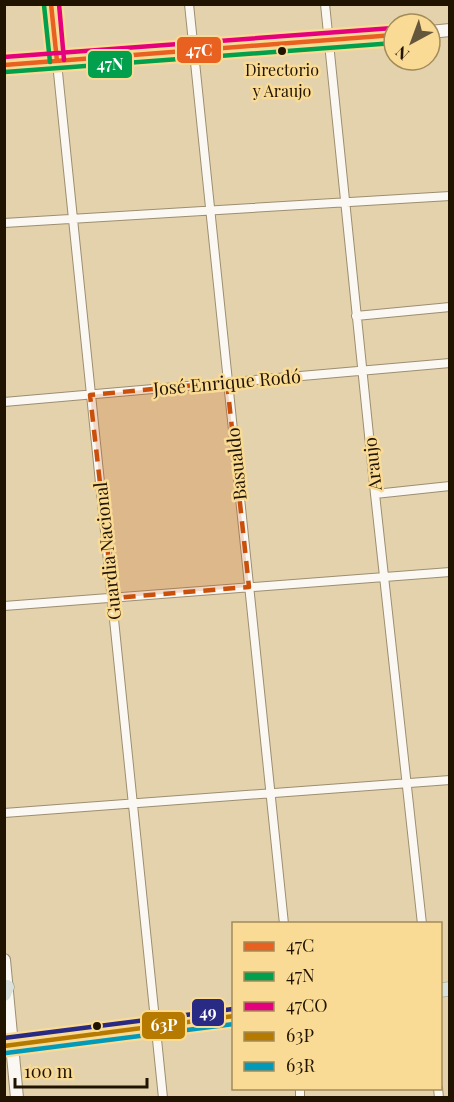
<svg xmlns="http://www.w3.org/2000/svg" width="454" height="1102" font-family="'Playfair Display',serif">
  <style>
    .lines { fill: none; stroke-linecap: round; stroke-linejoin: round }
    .street-casing { stroke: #9c8e70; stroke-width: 10 }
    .secondary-casing { stroke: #9c8e70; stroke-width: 14 }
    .primary-casing { stroke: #8d9281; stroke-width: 15 }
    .street { stroke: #fbf8f3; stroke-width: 8 }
    .secondary { stroke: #fbf8f3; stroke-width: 12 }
    .primary { stroke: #dae0db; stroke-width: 14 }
    .bus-1-casing { stroke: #fadb95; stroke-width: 9 }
    .bus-2-casing { stroke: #fadb95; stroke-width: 9 }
    .bus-3-casing { stroke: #fadb95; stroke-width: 9 }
    .bus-4-casing { stroke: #fadb95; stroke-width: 9 }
    .bus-5-casing { stroke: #fadb95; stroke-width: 9 }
    .bus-6-casing { stroke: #fadb95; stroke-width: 9 }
    .bus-1 { stroke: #e86120; stroke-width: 4.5 }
    .bus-2 { stroke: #029f4d; stroke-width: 4.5 }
    .bus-3 { stroke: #e5007d; stroke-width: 4.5 }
    .bus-4 { stroke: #b67a00; stroke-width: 4.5 }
    .bus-5 { stroke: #039ab9; stroke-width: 4.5 }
    .bus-6 { stroke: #292a83; stroke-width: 4.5 }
    .marked { fill: #ca4f0a; fill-opacity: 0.2; stroke: #ca4f0a; stroke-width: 4.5; stroke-dasharray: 12 8; stroke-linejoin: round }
    .bus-dot { fill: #201400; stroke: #fadb95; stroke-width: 2 }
    .labels { text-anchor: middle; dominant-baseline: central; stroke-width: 5; stroke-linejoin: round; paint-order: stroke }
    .bus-label { font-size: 16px; fill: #201400; stroke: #fadb95 }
    .street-label { font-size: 18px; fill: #201400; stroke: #fadb95 }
    .line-badge { stroke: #fadb95; stroke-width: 2 }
    .badge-label { font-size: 16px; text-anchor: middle; font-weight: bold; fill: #fff }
  </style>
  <rect width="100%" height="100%" fill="#e3d2ac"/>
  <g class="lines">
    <defs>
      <path id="street" d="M 51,4 L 163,1098
        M 189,4 L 284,924
        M 325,4 L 375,494 L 422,924
        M 4,223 L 450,196
        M 356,316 L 450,307
        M 4,402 L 450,363
        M 375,494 L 450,486
        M 4,606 L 450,572
        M 4,813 L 450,780
        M 300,1088 L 300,1098
        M 438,1088 L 439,1098"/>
      <path id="secondary" d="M 430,32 L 450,30
        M 4,65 L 394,35
        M 4,960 L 17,1098"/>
      <path id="primary" d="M 440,990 L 450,989
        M 4,994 L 7,987
        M 4,1046 L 13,1043 L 234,1016"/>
    </defs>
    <use href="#street" class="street-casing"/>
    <use href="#secondary" class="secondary-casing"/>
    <use href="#primary" class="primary-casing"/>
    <use href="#street" class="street"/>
    <use href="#secondary" class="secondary"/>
    <use href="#primary" class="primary"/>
    <defs>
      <path id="bus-1" d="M 51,4 L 57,61
        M 4,65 L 394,35"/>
      <path id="bus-2" d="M 44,5 L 50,62
        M 5,72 L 394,43"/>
      <path id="bus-3" d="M 59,4 L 64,60
        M 4,57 L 393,28"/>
      <path id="bus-4" d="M 4,1046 L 234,1016"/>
      <path id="bus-5" d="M 6,1053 L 234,1024"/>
      <path id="bus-6" d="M 4,1038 L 233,1009"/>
    </defs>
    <use href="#bus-1" class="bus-1-casing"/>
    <use href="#bus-2" class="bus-2-casing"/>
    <use href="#bus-3" class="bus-3-casing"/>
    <use href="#bus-4" class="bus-4-casing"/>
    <use href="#bus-5" class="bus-5-casing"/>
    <use href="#bus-6" class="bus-6-casing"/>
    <use href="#bus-1" class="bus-1"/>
    <use href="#bus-2" class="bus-2"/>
    <use href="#bus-3" class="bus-3"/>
    <use href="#bus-4" class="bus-4"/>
    <use href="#bus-5" class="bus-5"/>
    <use href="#bus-6" class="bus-6"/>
  </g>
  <path class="marked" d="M 227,382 L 249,587 L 113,598 L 90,395 Z"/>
  <g class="bus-dot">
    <circle cx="282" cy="51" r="5"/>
    <circle cx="97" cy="1026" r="5"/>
  </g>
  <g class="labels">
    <g class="bus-label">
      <text x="282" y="69">Directorio<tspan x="282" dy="21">y Araujo</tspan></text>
    </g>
    <g class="street-label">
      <text transform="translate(227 382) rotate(-5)">José Enrique Rodó</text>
      <text transform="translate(236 464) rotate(-96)">Basualdo</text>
      <text transform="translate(372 464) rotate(-96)">Araujo</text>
      <text transform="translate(107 551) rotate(-96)">Guardia Nacional</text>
    </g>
  </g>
  <g class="line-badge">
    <rect x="176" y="36" width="46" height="28" rx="6" fill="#e86120"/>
    <rect x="87" y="50" width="46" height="29" rx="6" fill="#029f4d"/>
    <rect x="191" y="998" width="34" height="29" rx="6" fill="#292a83"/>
    <rect x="141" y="1011" width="45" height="29" rx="6" fill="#b67a00"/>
  </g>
  <g class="badge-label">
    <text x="199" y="56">47C</text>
    <text x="110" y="70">47N</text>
    <text x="208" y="1018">49</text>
    <text x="164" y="1031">63P</text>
  </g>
  <rect width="454" height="1102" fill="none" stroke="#201400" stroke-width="12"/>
  <rect x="232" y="922" width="210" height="168" fill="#fadb95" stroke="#a38b59" stroke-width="1.5"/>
  <rect x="244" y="942" width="30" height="9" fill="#e86120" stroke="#a38b59" stroke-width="1.5"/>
  <text x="286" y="952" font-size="18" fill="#201400">47C</text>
  <rect x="244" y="972" width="30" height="9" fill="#029f4d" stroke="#a38b59" stroke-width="1.5"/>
  <text x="286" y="982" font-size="18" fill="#201400">47N</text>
  <rect x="244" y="1002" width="30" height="9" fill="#e5007d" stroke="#a38b59" stroke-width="1.5"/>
  <text x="286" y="1012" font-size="18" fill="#201400">47CO</text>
  <rect x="244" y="1032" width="30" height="9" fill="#b67a00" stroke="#a38b59" stroke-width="1.5"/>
  <text x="286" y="1042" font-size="18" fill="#201400">63P</text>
  <rect x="244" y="1062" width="30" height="9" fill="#039ab9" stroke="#a38b59" stroke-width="1.5"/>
  <text x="286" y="1072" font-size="18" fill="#201400">63R</text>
  <g transform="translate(412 42) rotate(221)"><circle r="28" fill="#fadb95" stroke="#a38b59" stroke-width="1.5"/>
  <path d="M0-4.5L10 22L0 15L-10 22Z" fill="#64563c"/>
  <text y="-9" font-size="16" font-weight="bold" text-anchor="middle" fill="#201400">N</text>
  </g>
  <path d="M15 1078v9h132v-9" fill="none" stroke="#201400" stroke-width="3"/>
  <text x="24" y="1078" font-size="18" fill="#201400" stroke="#fadb95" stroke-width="4.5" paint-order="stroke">100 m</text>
</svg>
